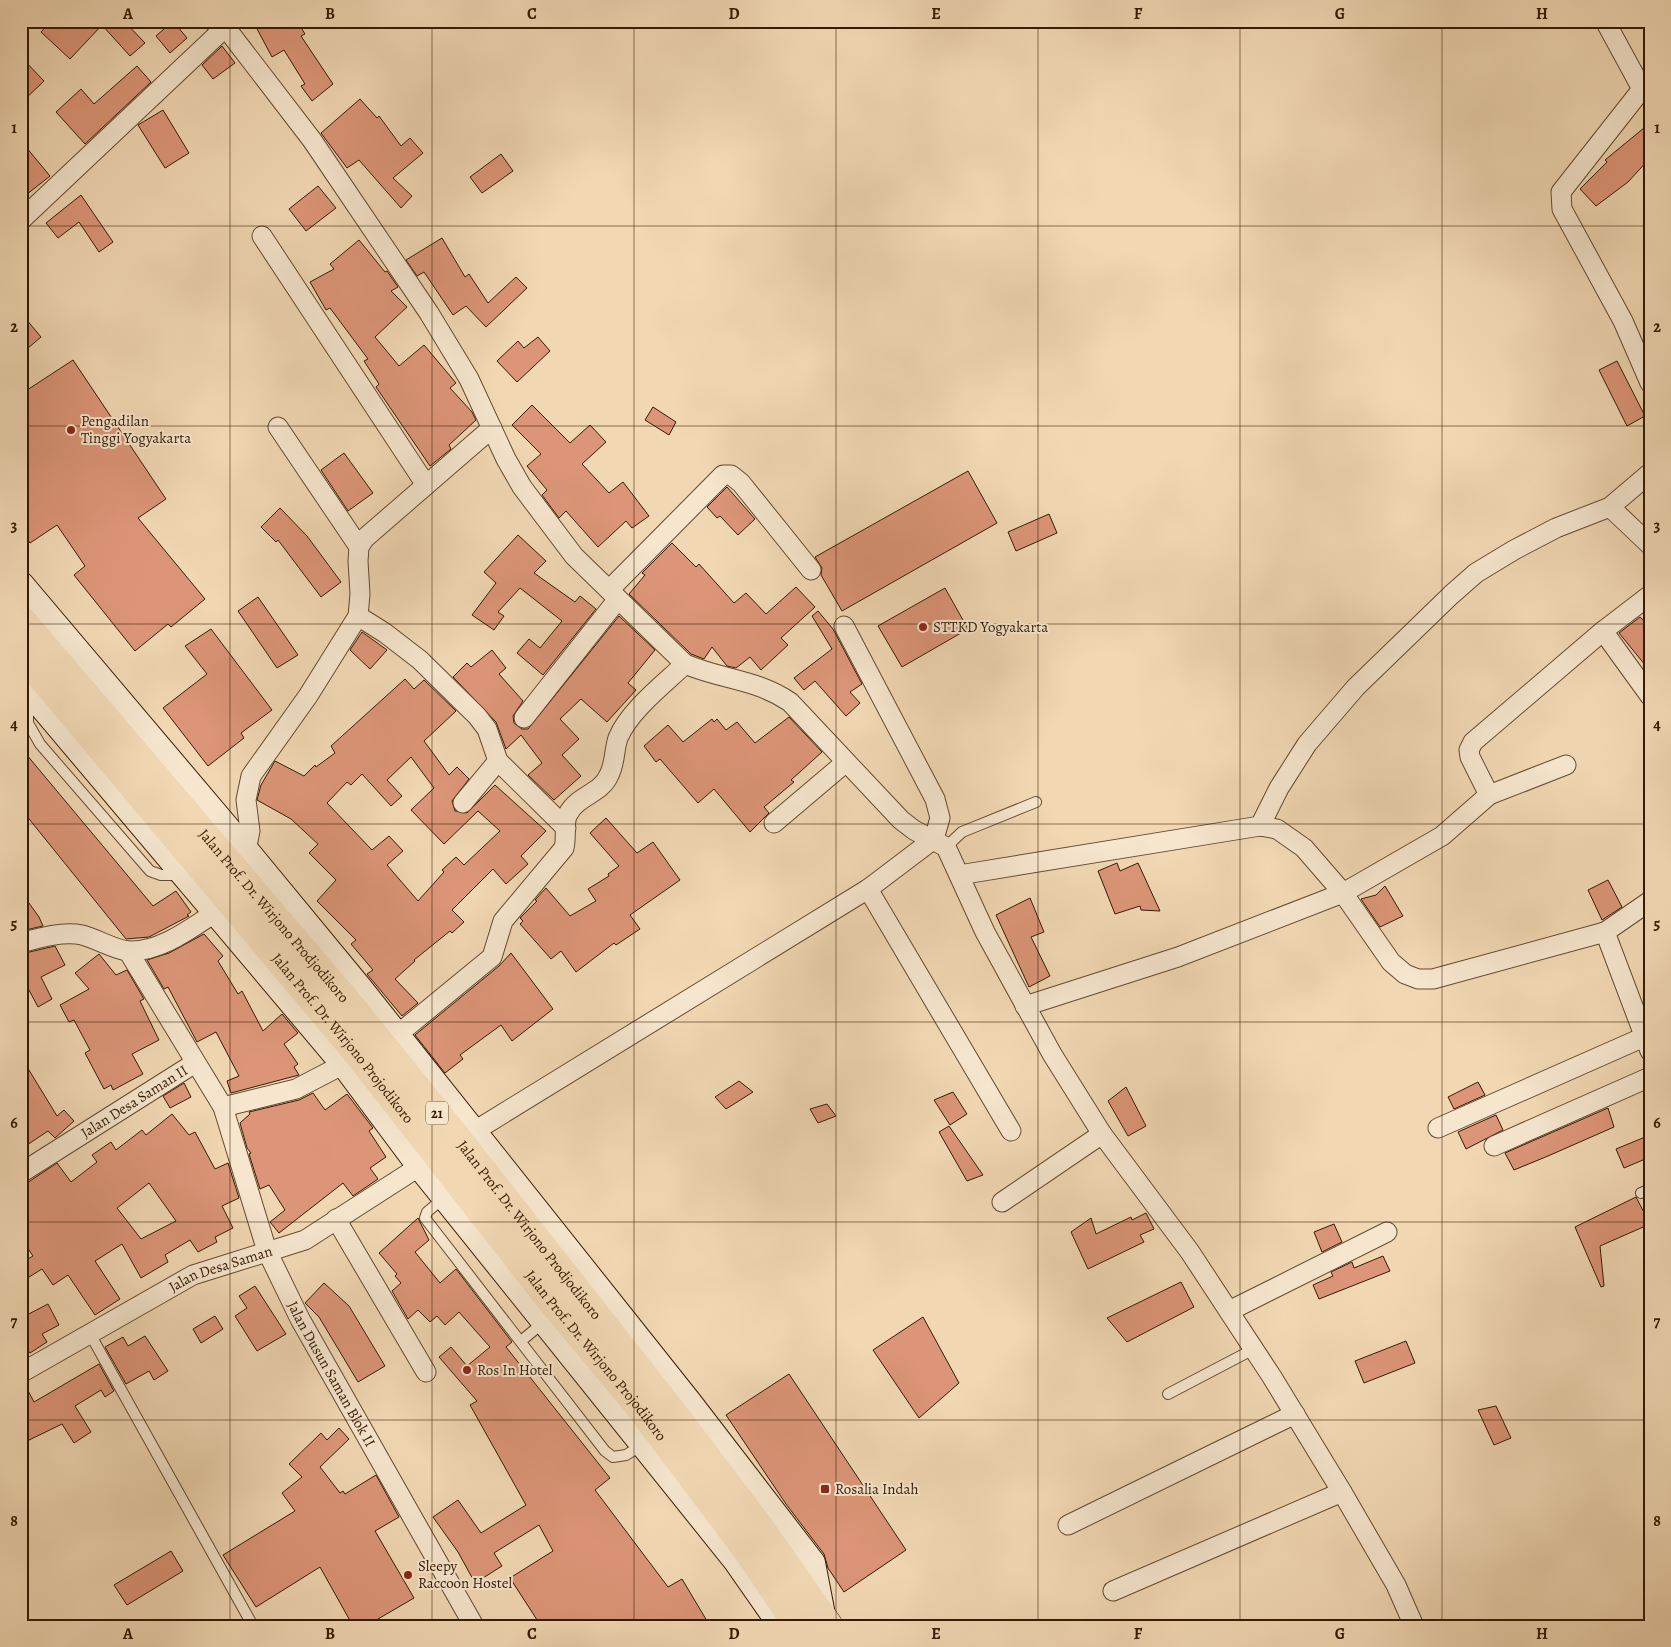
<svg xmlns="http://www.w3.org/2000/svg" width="1671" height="1647" font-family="Alegreya,serif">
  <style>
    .building { fill: #dc9578; stroke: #351a01; fill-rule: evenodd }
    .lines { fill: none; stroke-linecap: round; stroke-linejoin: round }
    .lane-casing { stroke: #644a2e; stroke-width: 12 }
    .street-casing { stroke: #644a2e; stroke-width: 21 }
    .secondary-casing { stroke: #351a01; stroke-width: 28 }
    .highway-casing { stroke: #351a01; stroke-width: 29 }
    .lane { stroke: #f6e6ce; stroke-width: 10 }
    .street { stroke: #f6e6ce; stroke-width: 19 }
    .secondary { stroke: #f6e6ce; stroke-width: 26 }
    .highway { stroke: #f1d8b3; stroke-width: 28 }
    .grid { fill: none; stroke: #351a01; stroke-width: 1; stroke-opacity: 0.55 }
    .poi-dot { fill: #8f2418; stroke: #f6e6ce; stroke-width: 2 }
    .labels { text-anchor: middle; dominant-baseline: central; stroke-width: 4; stroke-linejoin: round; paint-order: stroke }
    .shield { fill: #f6e6ce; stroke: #6f573e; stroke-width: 1 }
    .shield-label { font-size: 14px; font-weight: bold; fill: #351a01 }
    .poi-label { font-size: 15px; fill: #351a01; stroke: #f6e6ce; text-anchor: start }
    .street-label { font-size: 15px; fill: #351a01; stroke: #f6e6ce }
    .neatline { fill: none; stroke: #351a01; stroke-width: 2 }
    .grid-label { font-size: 16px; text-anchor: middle; font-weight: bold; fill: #351a01 }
  </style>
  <rect width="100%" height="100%" fill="#f1d8b3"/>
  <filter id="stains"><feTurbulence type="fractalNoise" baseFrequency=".004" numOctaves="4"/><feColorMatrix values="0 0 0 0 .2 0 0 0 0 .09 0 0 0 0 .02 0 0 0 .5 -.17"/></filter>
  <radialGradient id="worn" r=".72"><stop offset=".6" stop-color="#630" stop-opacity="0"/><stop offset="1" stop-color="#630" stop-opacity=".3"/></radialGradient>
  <path class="building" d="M 51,21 L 124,21 L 145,43 L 130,56 L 102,25 L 70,59 L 41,32 Z
    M 173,21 L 187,38 L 170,53 L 156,36 Z
    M 266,21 L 297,21 L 305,34 L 301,36 L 333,84 L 312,101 L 301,86 L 305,84 L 284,50 L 272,57 L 256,27 Z
    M 222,46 L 235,63 L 213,79 L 202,65 Z
    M 21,57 L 44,81 L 21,103 Z
    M 137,66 L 151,82 L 85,144 L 56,112 L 81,89 L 94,104 Z
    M 360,99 L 377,118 L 379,116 L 401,146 L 410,138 L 423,153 L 393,178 L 412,196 L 401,208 L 359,160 L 347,168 L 321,133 Z
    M 163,110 L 189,153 L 165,168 L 138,125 Z
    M 1650,123 L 1650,158 L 1628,182 L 1596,206 L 1580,189 L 1607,162 L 1605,160 Z
    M 21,141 L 50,176 L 21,199 Z
    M 501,154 L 513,171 L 482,193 L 470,177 Z
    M 318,186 L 336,208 L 306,231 L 289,209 Z
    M 81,195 L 113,242 L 99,252 L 79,222 L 58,238 L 46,223 Z
    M 442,238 L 465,277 L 469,274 L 488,303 L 516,277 L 527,288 L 486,327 L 466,306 L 453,315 L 424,272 L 417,276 L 406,260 Z
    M 359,240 L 385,272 L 387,271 L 398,287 L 391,291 L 407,307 L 375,337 L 399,366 L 424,345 L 456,383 L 450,388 L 472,412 L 476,420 L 449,445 L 451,449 L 430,466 L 376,387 L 379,384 L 364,361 L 368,359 L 330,308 L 326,310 L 310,282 L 334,269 L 330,264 Z
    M 21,313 L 41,337 L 21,354 Z
    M 538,337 L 550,351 L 517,382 L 497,361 L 518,341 L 524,348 Z
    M 73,360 L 166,499 L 138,518 L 205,599 L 171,627 L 168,624 L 135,651 L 74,575 L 85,566 L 57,525 L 30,543 L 21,530 L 21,394 Z
    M 1617,361 L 1645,416 L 1627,426 L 1599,370 Z
    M 532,405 L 570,443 L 590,425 L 606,442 L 582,464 L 609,493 L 623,482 L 649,516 L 632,528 L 626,521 L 598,547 L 566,511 L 559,518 L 542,495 L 547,490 L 527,466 L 541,454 L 512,425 Z
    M 653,407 L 676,422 L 669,435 L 645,420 Z
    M 344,453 L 373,493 L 348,511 L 321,470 Z
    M 968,471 L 997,523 L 842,611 L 821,575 L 822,568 L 815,557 Z
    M 727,487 L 755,519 L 738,535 L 720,516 L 717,518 L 707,507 Z
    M 280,508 L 307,536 L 341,582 L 321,597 L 278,540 L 276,542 L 261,527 Z
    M 1049,514 L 1057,533 L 1016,551 L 1008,532 Z
    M 518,535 L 546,561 L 534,573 L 575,602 L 580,596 L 596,609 L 543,675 L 517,653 L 529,639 L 540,648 L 562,621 L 520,588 L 498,612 L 504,616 L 494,630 L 472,615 L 496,583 L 484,572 Z
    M 672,543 L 696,567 L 699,564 L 734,603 L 746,593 L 766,614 L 796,587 L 815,607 L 781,638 L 788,645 L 761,670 L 750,657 L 736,668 L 727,666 L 712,647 L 704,659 L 691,654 L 629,594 L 645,575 L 642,573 Z
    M 945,588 L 968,629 L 902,667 L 878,626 Z
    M 258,597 L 298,655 L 277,668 L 238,611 Z
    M 818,611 L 833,629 L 862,684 L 850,692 L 860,703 L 846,716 L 815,681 L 804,690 L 794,678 L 832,649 L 812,616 Z
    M 619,616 L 655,650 L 628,683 L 636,690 L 607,722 L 581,699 L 560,719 L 579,739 L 562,755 L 581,776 L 554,800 L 528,775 L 542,763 L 521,735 L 506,749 L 496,722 L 453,677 L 467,663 L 471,667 L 492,650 L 506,668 L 499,674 L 523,701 L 513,716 L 514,723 L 522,729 L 528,729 Z
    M 1640,617 L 1650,626 L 1650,671 L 1619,633 Z
    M 211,629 L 272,710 L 241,733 L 244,738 L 208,766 L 163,708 L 207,674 L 185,646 Z
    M 362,632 L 387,650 L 370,669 L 350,650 Z
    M 405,679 L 414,689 L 424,680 L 456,711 L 424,741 L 449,775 L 457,767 L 469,779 L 452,801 L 455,811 L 467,813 L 495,785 L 546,831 L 521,856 L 528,864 L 506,884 L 493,869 L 452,910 L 464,922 L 452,933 L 450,931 L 414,960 L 415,961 L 395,979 L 418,1003 L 402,1016 L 367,974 L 373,970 L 351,944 L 356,940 L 317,901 L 336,880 L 309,853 L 318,844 L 291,819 L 257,800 L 261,785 L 275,761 L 304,776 L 315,765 L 316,767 L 335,753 L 331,746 ZM 411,757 L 434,788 L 411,810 L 444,844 L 478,811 L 500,831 L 464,865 L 456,857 L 442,870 L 444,872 L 418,901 L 387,865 L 403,851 L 389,836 L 372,850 L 327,803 L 347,782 L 351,785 L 362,774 L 391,806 L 402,796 L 387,780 Z
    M 789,717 L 822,752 L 791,780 L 794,782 L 764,807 L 769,813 L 750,832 L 714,789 L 698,803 L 660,759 L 656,762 L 644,746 L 668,725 L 683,742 L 712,719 L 714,722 L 717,719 L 726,730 L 737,722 L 755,743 Z
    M 21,748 L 153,906 L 176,891 L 191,912 L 187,915 L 189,916 L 149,937 L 126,939 L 21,809 Z
    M 606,818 L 637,853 L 653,842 L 680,880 L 630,915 L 640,929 L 616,945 L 614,943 L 576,972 L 561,951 L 551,959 L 520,924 L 523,921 L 520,918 L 537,901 L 535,900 L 546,888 L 570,916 L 596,901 L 588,889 L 609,876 L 608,874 L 619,866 L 590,833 Z
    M 1117,863 L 1120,871 L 1138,863 L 1160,911 L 1141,910 L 1140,906 L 1115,914 L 1098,871 Z
    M 1608,880 L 1622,907 L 1602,920 L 1588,890 Z
    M 1385,886 L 1403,916 L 1380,927 L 1361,899 L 1376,895 Z
    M 21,892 L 39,917 L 43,926 L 21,931 Z
    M 1030,898 L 1044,932 L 1031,937 L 1050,976 L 1029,987 L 996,915 Z
    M 204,934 L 223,956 L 218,961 L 238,994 L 242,991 L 263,1031 L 282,1014 L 298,1033 L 284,1044 L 298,1064 L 294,1067 L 299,1075 L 231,1093 L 227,1081 L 239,1076 L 216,1032 L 197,1042 L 168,987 L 164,989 L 147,960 L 169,953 Z
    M 55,946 L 65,965 L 41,977 L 52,999 L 38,1007 L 21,975 L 21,954 Z
    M 511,953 L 553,1009 L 512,1041 L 501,1025 L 460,1055 L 463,1059 L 445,1073 L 415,1035 L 499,966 Z
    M 99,954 L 116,975 L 127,970 L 144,999 L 140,1001 L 159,1040 L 132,1054 L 143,1074 L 113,1090 L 111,1085 L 104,1089 L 85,1053 L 90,1050 L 74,1020 L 69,1022 L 60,1005 L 89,989 L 75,973 Z
    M 21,1057 L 57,1116 L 64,1110 L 74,1121 L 55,1138 L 48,1131 L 21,1149 Z
    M 739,1081 L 753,1092 L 726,1109 L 715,1097 Z
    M 1478,1082 L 1485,1095 L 1454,1109 L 1448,1097 Z
    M 184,1083 L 191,1097 L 170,1108 L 163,1096 Z
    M 1126,1087 L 1146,1126 L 1128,1136 L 1108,1101 Z
    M 953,1092 L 967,1114 L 950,1125 L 934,1100 Z
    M 313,1093 L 325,1110 L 347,1094 L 373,1128 L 369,1131 L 386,1157 L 370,1168 L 378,1179 L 353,1196 L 343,1183 L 279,1233 L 270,1222 L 285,1210 L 269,1185 L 260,1189 L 249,1154 L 251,1153 L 247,1148 L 240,1123 L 250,1114 L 249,1112 L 299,1100 Z
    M 827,1104 L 836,1116 L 818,1123 L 810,1109 Z
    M 1608,1108 L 1614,1127 L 1548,1156 L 1514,1170 L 1505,1153 Z
    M 172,1114 L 189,1135 L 195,1132 L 215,1169 L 228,1163 L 239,1198 L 222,1206 L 233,1228 L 215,1237 L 217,1242 L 198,1252 L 190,1240 L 165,1255 L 168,1262 L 141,1278 L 122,1244 L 95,1261 L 120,1299 L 95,1315 L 68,1275 L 53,1285 L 42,1269 L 21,1282 L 21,1263 L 33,1256 L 21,1238 L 21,1187 L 57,1163 L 71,1182 L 97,1162 L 92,1155 L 111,1142 L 116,1150 L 142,1130 L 146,1135 ZM 149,1183 L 176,1221 L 141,1239 L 117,1208 Z
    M 1496,1115 L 1503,1130 L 1466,1149 L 1458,1132 Z
    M 949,1126 L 983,1175 L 967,1181 L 939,1132 Z
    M 1650,1135 L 1650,1157 L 1624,1168 L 1616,1149 Z
    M 1636,1197 L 1650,1224 L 1600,1246 L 1604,1286 L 1601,1287 L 1575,1227 Z
    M 1146,1213 L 1154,1229 L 1140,1235 L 1144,1242 L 1088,1269 L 1071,1232 L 1091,1218 L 1096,1234 L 1131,1217 L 1132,1220 Z
    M 418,1218 L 429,1240 L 415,1252 L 440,1283 L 456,1269 L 512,1342 L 506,1347 L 610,1478 L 595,1490 L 668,1587 L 682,1579 L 710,1626 L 541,1626 L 510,1578 L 553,1551 L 539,1525 L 494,1553 L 502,1566 L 475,1583 L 458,1552 L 433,1517 L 458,1500 L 481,1533 L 526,1505 L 470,1405 L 477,1401 L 439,1357 L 451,1347 L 467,1366 L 490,1347 L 459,1312 L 445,1325 L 437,1316 L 430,1322 L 418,1310 L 408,1319 L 392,1291 L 401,1283 L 395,1276 L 397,1274 L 379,1253 Z
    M 1334,1224 L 1342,1242 L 1322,1252 L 1314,1232 Z
    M 1383,1256 L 1390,1271 L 1319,1299 L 1313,1285 L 1333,1276 L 1331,1272 L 1352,1262 L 1354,1268 Z
    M 1181,1282 L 1194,1307 L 1127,1342 L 1107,1318 Z
    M 324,1283 L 349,1306 L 385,1366 L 358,1382 L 319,1317 L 305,1303 Z
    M 255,1286 L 286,1334 L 257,1351 L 235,1316 L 247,1308 L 239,1296 Z
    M 48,1304 L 59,1325 L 42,1334 L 47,1342 L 30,1353 L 21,1340 L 21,1318 Z
    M 215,1316 L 223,1329 L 201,1343 L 193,1329 Z
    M 923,1317 L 959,1383 L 919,1418 L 873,1350 Z
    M 145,1336 L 168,1371 L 154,1380 L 149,1371 L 126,1384 L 105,1347 L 123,1337 L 128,1346 Z
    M 1406,1341 L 1415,1363 L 1364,1383 L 1355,1361 Z
    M 99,1364 L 114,1391 L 105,1397 L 101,1390 L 75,1406 L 91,1432 L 74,1443 L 62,1424 L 21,1444 L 21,1384 L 24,1383 L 34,1402 Z
    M 789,1374 L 906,1550 L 844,1592 L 828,1568 L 824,1554 L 786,1504 L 726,1415 Z
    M 1496,1406 L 1511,1438 L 1494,1445 L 1478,1410 Z
    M 339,1428 L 349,1439 L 320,1467 L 340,1493 L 343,1491 L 345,1494 L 376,1475 L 399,1517 L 375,1531 L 414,1598 L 366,1626 L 353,1626 L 320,1567 L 256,1607 L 223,1555 L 295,1511 L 282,1493 L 302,1477 L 289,1464 L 321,1433 L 327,1440 Z
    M 171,1551 L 183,1571 L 127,1605 L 114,1585 Z"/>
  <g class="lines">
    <defs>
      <path id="lane" d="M 28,697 L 28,723 L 40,744 L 150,871 L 161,875 L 179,875
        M 946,847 L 962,832 L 1036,802
        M 1641,1193 L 1650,1189
        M 445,1197 L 427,1212 L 425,1218 L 428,1222 L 605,1451 L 613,1457 L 626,1455 L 642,1445
        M 90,1334 L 253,1626
        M 521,1341 L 544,1322
        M 1168,1394 L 1252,1350"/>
      <g id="street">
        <path d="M 213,21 L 226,28 L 312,140 L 429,313 L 469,379 L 506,459 L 522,487 L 574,556 L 685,664 C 723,680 756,679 790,702 L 901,820 L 914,830 L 946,847 L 985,932 L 1052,1054 L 1102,1134 L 1190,1252 L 1272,1377 L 1342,1492 L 1396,1585 L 1414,1626"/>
        <path d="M 1605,21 L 1642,89"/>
        <path d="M 1650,86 L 1642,89 L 1561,192 L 1562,209 L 1623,321 L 1650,383"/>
        <path d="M 21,220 L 232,21"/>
        <path d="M 262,236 L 426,485"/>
        <path d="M 278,427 L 359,547"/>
        <path d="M 1610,507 L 1650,545"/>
        <path d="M 609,590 L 723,475 L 731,475 L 741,483 L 811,570"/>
        <path d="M 358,616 L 385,633 L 420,660 L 477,716 L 487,729 L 498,761 L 566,828"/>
        <path d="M 1603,631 L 1650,696"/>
        <path d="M 524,718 L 618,599"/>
        <path d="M 1489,795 L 1566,765"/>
        <path d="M 463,803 L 498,761"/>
        <path d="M 774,823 L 846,762"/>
        <path d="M 1260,826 L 1279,788 L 1307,744 L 1356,687 L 1451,595 L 1476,573 L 1514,550 L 1556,528 L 1610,507 L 1650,473"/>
        <path d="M 246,851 L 250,831 L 246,800 L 251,776 L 308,696 L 358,616 L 360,594 L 358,561 L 359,547 L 365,538 L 492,428"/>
        <path d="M 959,875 L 1260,826 L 1277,829 L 1304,848 L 1343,893 L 1391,962 L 1405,974 L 1418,979 L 1433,979 L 1605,932 L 1650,901"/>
        <path d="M 868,889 L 1011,1131"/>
        <path d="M 1605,932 L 1650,1051"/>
        <path d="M 21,943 C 39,938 63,931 82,935 C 98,939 114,950 129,951 C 161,952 191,928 216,912"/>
        <path id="s1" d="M 128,951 L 223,1107 L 267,1251 L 300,1319 L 474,1626"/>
        <path d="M 1025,1006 L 1178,957 L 1343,893 L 1442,836 L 1489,795 L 1470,757 L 1469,750 L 1473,742 L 1603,631 L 1650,595"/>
        <path d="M 397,1035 L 492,957 L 503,921 L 564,848 C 567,837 563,823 568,814 C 578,795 601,794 609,775 C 615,764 614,750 618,738 C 629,711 664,684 685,664"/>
        <path d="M 223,1107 L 296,1089 L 344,1064"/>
        <path d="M 1438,1128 L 1644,1037"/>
        <path d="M 473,1132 L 868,889 L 934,839 L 940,818 L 935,799 L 844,626"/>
        <path d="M 1494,1146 L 1650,1077"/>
        <path id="s2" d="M 21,1173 L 195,1063"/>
        <path d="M 1002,1202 L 1102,1134"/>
        <path d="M 336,1219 L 426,1372"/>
        <path d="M 1229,1311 L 1387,1232"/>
        <path id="s3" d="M 21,1373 L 193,1275 L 305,1240 L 420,1166"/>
        <path d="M 1068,1525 L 1295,1414"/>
        <path d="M 1113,1591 L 1342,1492"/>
      </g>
      <path id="secondary" d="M 21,585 L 246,851 L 359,988 L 689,1403 L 812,1563 L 822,1615
        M 21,681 L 344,1064 L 420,1166 L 736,1560 L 780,1623 L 786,1626"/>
      <g id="highway">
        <path id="s4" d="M 21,619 L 351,1006 L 454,1134 L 674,1414 L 759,1526 L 829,1626"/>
        <path id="s5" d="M 21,653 L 357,1053 L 547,1296 L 637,1404 L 749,1553 L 798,1626"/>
      </g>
    </defs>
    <use href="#lane" class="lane-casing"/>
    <use href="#street" class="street-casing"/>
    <use href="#secondary" class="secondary-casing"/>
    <use href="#highway" class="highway-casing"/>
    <use href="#lane" class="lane"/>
    <use href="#street" class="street"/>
    <use href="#secondary" class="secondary"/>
    <use href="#highway" class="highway"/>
  </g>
  <path class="grid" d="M 230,21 L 230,1626M 432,21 L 432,1626M 634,21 L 634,1626M 836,21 L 836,1626M 1038,21 L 1038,1626M 1240,21 L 1240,1626M 1442,21 L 1442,1626M 21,226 L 1650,226M 21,426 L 1650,426M 21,624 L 1650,624M 21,824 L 1650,824M 21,1022 L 1650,1022M 21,1222 L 1650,1222M 21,1420 L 1650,1420"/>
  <g class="poi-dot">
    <circle cx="71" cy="430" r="5"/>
    <circle cx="923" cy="627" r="5"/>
    <circle cx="467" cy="1370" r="5"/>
    <rect x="820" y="1484" width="10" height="10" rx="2.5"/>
    <circle cx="408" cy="1575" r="5"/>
  </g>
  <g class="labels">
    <rect class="shield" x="426" y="1101.5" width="22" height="23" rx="4"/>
    <g class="shield-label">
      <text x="437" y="1113">21</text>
    </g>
    <g class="poi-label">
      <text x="81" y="421">Pengadilan<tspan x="81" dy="17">Tinggi Yogyakarta</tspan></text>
      <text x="933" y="627">STTKD Yogyakarta</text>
      <text x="477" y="1370">Ros In Hotel</text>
      <text x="835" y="1489">Rosalia Indah</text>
      <text x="418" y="1566">Sleepy<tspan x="418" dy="17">Raccoon Hostel</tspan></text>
    </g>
    <g class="street-label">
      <text stroke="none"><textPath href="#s4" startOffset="390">Jalan Prof. Dr. Wirjono Prodjodikoro</textPath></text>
      <text stroke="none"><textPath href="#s5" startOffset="502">Jalan Prof. Dr. Wirjono Projodikoro</textPath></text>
      <text stroke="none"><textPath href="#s2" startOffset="134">Jalan Desa Saman II</textPath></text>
      <text stroke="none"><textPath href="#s4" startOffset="795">Jalan Prof. Dr. Wirjono Prodjodikoro</textPath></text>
      <text stroke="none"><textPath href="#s3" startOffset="226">Jalan Desa Saman</textPath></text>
      <text stroke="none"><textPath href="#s5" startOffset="908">Jalan Prof. Dr. Wirjono Projodikoro</textPath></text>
      <text stroke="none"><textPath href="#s1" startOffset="472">Jalan Dusun Saman Blok II</textPath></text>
    </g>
  </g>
  <rect width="1671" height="1647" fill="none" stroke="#f1d8b3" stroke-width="55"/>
  <rect x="28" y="28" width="1616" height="1592" class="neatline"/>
  <g class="grid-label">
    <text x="128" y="19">A</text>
    <text x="330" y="19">B</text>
    <text x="532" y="19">C</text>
    <text x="734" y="19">D</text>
    <text x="936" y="19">E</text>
    <text x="1138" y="19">F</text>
    <text x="1340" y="19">G</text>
    <text x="1542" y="19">H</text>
    <text x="14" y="133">1</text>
    <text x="1657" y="133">1</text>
    <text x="14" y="332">2</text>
    <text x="1657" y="332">2</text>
    <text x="14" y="531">3</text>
    <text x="1657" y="531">3</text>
    <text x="14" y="730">4</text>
    <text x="1657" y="730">4</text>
    <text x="14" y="929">5</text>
    <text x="1657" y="929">5</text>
    <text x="14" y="1128">6</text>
    <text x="1657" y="1128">6</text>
    <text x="14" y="1327">7</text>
    <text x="1657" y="1327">7</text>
    <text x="14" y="1526">8</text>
    <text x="1657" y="1526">8</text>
    <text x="128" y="1639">A</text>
    <text x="330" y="1639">B</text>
    <text x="532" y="1639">C</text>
    <text x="734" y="1639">D</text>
    <text x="936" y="1639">E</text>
    <text x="1138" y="1639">F</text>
    <text x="1340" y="1639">G</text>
    <text x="1542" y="1639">H</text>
  </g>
  <rect width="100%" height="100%" filter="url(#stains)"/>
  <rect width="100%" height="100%" fill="url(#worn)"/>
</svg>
